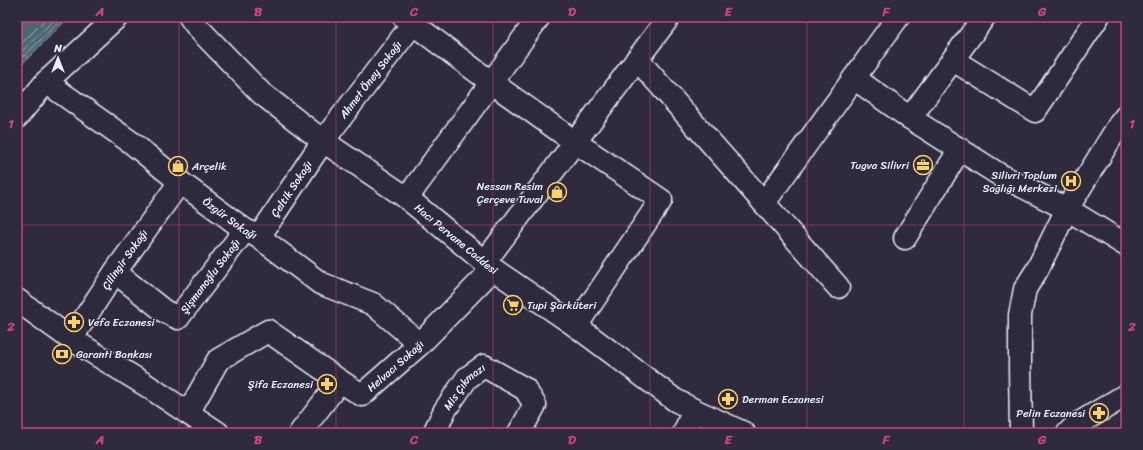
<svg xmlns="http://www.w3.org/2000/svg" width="1143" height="450" font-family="Sriracha,sans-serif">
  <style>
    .water { fill: #4c6674; stroke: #8a9ea9 }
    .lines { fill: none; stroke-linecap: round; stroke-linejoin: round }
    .shore { stroke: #aab9c3; stroke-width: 1 }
    .minor-casing { stroke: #e8f1f8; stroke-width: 25 }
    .major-casing { stroke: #e8f1f8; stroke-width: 25 }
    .minor { stroke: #2f2a3d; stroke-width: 22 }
    .major { stroke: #2f2a3d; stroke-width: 22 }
    .grid { fill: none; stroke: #ca437a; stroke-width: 1; stroke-opacity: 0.55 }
    .labels { text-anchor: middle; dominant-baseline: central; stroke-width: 3; stroke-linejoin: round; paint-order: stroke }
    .street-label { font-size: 11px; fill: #e8f1f8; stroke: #2f2a3d }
    .poi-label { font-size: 11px; fill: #e8f1f8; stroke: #2f2a3d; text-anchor: end }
    .neatline { fill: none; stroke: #ca437a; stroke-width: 1.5 }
    .grid-label { font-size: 13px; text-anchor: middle; font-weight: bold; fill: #ca437a }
  </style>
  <rect width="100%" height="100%" fill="#2f2a3d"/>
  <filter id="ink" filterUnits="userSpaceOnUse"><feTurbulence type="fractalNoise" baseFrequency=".025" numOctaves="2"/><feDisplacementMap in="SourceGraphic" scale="8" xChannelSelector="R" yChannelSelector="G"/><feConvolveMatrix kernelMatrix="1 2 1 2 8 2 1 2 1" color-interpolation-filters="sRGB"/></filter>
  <g filter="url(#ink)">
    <path class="water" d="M 17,17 L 69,17 L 17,69 Z"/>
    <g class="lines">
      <path class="shore" d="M 17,48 L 48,17
        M 17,56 L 57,17
        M 17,63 L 64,17"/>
      <defs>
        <g id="minor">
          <path d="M 404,17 L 492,83 L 575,142 L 661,200 L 576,326"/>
          <path d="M 637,59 L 838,287"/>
          <path d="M 953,60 L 1035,111 L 1098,17"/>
          <path d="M 854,78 L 910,118 L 1000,175 L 1067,209 L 1126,245"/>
          <path id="s1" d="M 46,82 L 132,143 L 180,182 L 245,230 L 259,237 L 320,283 L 373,304 L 420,344"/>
          <path d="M 910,118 L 984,17"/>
          <path d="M 407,198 L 539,17"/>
          <path d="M 764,203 L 898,17"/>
          <path id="s2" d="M 259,237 L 323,141 L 418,17"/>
          <path d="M 905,238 L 960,149"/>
          <path d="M 484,263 L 669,17"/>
          <path id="s3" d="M 115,272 L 164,311 L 178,318 L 245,230"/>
          <path id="s4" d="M 71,339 L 115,272 L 180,182"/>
          <path d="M 188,413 L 218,360 L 268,331 L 340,381"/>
          <path id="s5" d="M 300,433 L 340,381 L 362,395 L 420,344 L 493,269"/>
          <path id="s6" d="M 434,433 L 445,410 L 467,378 L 484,366 L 525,389 L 535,405 L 519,433"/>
          <path d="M 684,433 L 694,410"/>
          <path d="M 1021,433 L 1020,367 L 1020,315 L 1025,289 L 1037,270 L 1067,209 L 1119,125 L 1126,116"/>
          <path d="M 1068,433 L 1076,425 L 1126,395"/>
        </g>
        <g id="major">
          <path id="s7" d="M 190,17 L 198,28 L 261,93 L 323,141 L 407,198 L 493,269 L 576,326 L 675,400 L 694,410 L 744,433"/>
          <path d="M 17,117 L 46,82 L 117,17"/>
          <path d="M 17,300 L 71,339 L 146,385 L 218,433"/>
        </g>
      </defs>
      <use href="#minor" class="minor-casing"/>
      <use href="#major" class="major-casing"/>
      <use href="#minor" class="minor"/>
      <use href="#major" class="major"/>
    </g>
  </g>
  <path class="grid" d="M 179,17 L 179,433M 336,17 L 336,433M 493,17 L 493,433M 650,17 L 650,433M 807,17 L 807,433M 964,17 L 964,433M 17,225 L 1126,225"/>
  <defs>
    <symbol id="office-ring" viewBox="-11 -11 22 22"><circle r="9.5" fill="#2f2a3d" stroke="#ffd166" stroke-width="1.5"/><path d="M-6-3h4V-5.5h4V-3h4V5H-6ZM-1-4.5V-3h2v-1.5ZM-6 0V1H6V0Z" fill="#ffd166"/></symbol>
    <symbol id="shop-ring" viewBox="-11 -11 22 22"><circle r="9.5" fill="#2f2a3d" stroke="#ffd166" stroke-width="1.5"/><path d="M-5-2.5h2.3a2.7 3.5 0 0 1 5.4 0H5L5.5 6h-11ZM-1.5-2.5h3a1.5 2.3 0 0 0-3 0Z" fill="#ffd166"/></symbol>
    <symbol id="hospital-ring" viewBox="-11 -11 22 22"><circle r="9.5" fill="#2f2a3d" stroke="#ffd166" stroke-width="1.5"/><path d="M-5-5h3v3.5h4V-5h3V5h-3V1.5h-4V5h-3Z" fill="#ffd166"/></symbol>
    <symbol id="supermarket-ring" viewBox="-11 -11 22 22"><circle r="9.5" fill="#2f2a3d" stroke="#ffd166" stroke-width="1.5"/><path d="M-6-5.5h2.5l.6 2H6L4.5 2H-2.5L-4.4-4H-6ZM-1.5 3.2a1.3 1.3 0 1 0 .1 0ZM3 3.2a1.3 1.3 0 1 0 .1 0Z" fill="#ffd166"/></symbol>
    <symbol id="pharmacy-ring" viewBox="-11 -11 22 22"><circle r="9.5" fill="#2f2a3d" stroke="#ffd166" stroke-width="1.5"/><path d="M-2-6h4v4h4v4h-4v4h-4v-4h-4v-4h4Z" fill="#ffd166"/></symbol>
    <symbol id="bank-ring" viewBox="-11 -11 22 22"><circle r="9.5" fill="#2f2a3d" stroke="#ffd166" stroke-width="1.5"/><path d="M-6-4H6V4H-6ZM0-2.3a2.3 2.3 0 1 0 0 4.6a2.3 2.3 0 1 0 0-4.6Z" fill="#ffd166"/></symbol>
  </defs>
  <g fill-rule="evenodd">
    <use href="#office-ring" x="912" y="154" width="22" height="22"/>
    <use href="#shop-ring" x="167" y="155" width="22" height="22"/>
    <use href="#hospital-ring" x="1060" y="170" width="22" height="22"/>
    <use href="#shop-ring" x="546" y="181" width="22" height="22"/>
    <use href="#supermarket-ring" x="502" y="294" width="22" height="22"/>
    <use href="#pharmacy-ring" x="63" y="311" width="22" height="22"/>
    <use href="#bank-ring" x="51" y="343" width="22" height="22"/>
    <use href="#pharmacy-ring" x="316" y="373" width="22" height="22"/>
    <use href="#pharmacy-ring" x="717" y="388" width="22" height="22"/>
    <use href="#pharmacy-ring" x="1088" y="402" width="22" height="22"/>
  </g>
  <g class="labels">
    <g class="street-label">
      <text stroke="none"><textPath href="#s2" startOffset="193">Ahmet Öney Sokağı</textPath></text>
      <text stroke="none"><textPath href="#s2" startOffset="58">Çeltik Sokağı</textPath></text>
      <text stroke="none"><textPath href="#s1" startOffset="229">Özgür Sokağı</textPath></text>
      <text stroke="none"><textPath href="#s7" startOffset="348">Hacı Pervane Caddesi</textPath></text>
      <text stroke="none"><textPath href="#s4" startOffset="96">Çilingir Sokağı</textPath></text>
      <text stroke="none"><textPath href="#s3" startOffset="131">Şişmanoğlu Sokağı</textPath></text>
      <text stroke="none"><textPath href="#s5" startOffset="136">Helvacı Sokağı</textPath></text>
      <text stroke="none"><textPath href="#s6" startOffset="56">Mis Çıkmazı</textPath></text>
    </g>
    <g class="poi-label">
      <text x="909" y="165">Tugva Silivri</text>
      <text x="192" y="166" text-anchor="start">Arçelik</text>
      <text x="1057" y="175">Silivri Toplum<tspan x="1057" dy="13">Sağlığı Merkezi</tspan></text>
      <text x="543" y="186">Nessan Resim<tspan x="543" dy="13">Çerçeve Tuval</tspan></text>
      <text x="527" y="305" text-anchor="start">Tupi Şarküteri</text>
      <text x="88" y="322" text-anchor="start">Vefa Eczanesi</text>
      <text x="76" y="354" text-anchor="start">Garanti Bankası</text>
      <text x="313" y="384">Şifa Eczanesi</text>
      <text x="742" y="399" text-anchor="start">Derman Eczanesi</text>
      <text x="1085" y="413">Pelin Eczanesi</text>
    </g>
  </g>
  <rect width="1143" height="450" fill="none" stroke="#2f2a3d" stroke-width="44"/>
  <g transform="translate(58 58)" stroke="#2f2a3d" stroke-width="3" paint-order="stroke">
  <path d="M0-3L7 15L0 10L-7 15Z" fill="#e8f1f8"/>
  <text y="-6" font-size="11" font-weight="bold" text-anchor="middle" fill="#e8f1f8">N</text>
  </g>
  <rect x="22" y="22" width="1099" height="406" class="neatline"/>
  <g class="grid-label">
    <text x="100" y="16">A</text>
    <text x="258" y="16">B</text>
    <text x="414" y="16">C</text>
    <text x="572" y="16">D</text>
    <text x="728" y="16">E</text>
    <text x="886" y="16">F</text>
    <text x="1042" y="16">G</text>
    <text x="11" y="128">1</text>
    <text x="1132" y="128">1</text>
    <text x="11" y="331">2</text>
    <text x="1132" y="331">2</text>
    <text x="100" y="444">A</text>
    <text x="258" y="444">B</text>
    <text x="414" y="444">C</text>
    <text x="572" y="444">D</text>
    <text x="728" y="444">E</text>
    <text x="886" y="444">F</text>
    <text x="1042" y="444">G</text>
  </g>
</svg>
